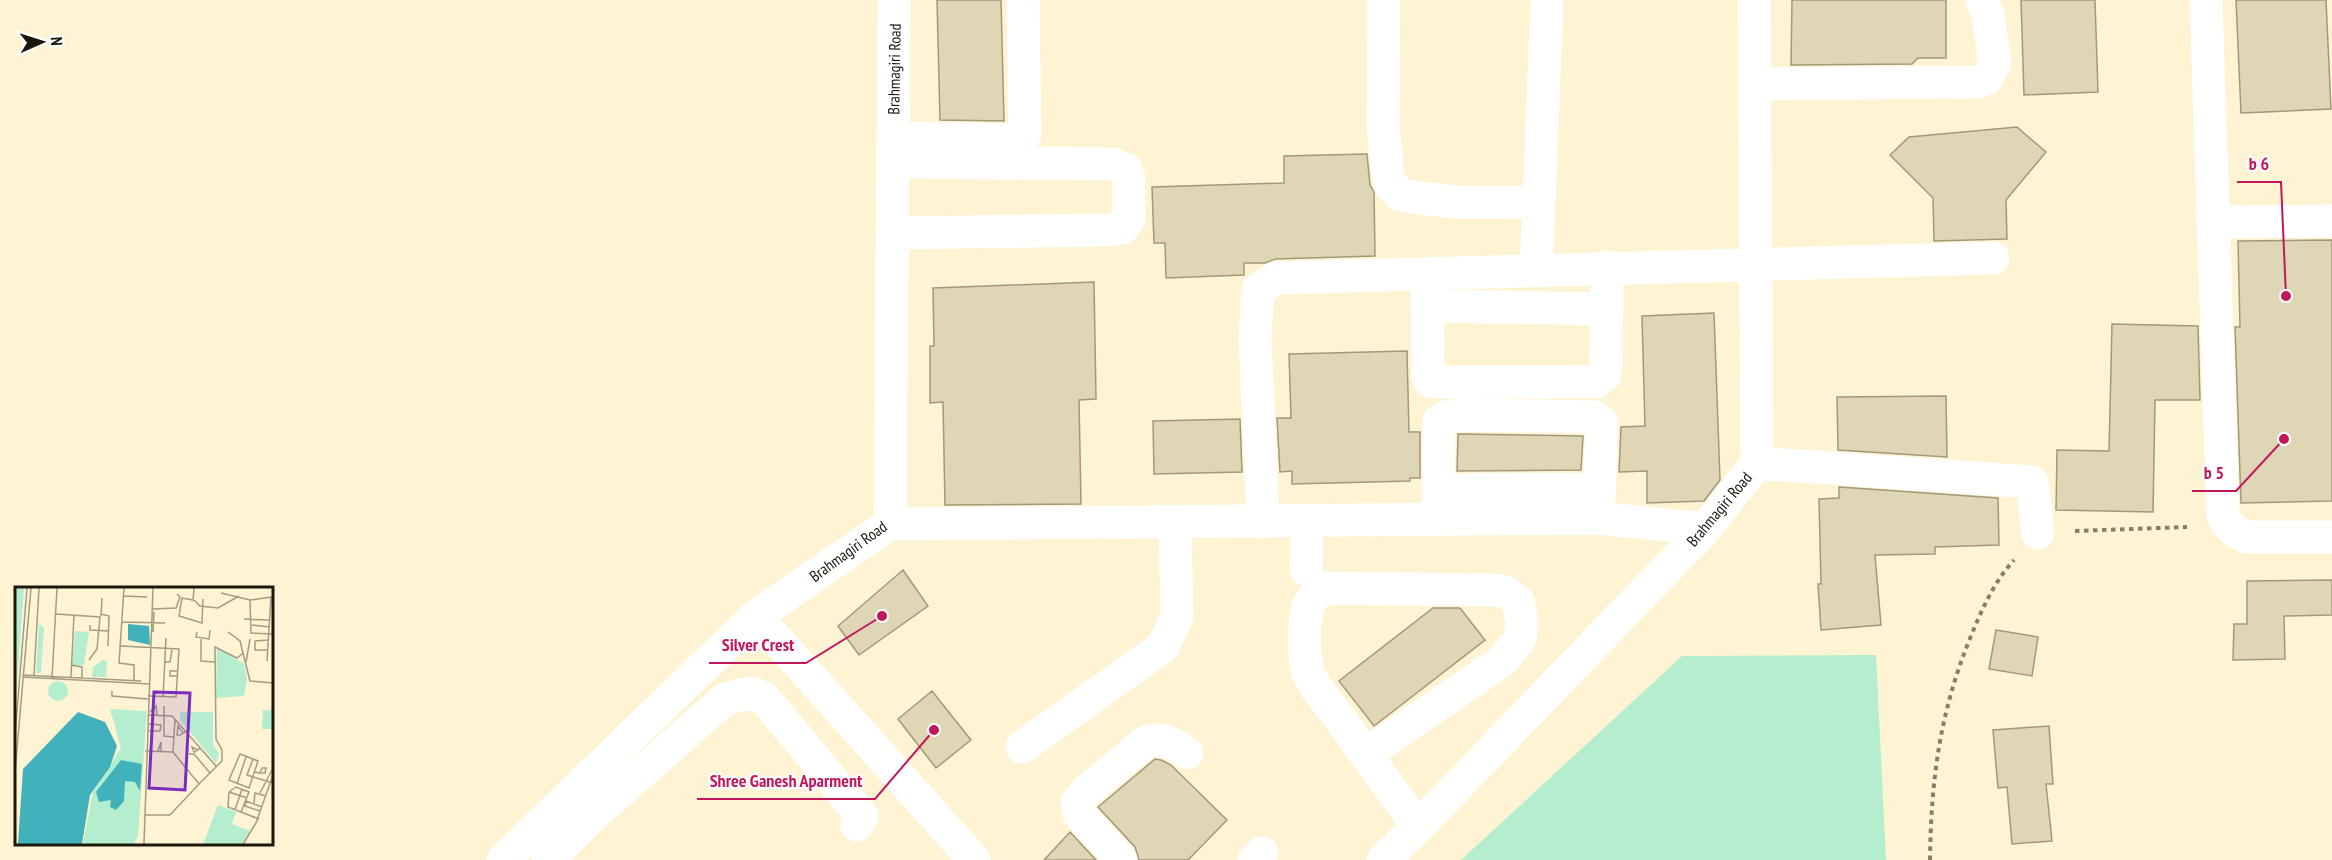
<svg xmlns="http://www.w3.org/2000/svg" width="2332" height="860" font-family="'PT Sans Narrow',sans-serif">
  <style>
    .green { fill: #b4eece }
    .building { fill: #dfd6b5; stroke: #a1997a; stroke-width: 1.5 }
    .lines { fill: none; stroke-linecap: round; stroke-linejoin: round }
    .path { stroke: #857f69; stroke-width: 4; stroke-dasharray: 4.5 4.5; stroke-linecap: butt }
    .minor { stroke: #fff; stroke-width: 33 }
    .labels { text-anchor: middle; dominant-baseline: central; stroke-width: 4.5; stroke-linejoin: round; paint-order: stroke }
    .street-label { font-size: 16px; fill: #1b180c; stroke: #fff }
    .inset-road { fill: none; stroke: #a39c83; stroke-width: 1.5 }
    .view { fill: #7b2cbf; fill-opacity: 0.15; stroke: #7b2cbf; stroke-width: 3 }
    .inset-edge { fill: none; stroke: #1b180c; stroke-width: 3 }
    .leader { fill: none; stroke: #c2185b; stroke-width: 2 }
    .callout-dot { fill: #c2185b; stroke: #fff; stroke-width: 2 }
    .callout-label { font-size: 18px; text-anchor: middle; font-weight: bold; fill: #c2185b; stroke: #fff; stroke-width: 4.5; stroke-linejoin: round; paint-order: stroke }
  </style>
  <rect width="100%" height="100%" fill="#fef4d3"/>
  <path class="green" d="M 1876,655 L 1886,860 L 1461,860 L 1682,656 Z"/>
  <path class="building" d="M 937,0 L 1001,0 L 1004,121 L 940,120 Z
    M 1792,0 L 1946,0 L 1946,58 L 1918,58 L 1912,64 L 1791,65 Z
    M 2021,0 L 2095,0 L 2098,92 L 2024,95 Z
    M 2236,0 L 2326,0 L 2331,109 L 2241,113 Z
    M 2017,127 L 2046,152 L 2006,200 L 2007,239 L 1934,241 L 1933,198 L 1890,155 L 1909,137 Z
    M 1367,154 L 1370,185 L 1374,192 L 1375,256 L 1275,259 L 1265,263 L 1244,263 L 1244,275 L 1166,278 L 1165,243 L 1154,243 L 1152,187 L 1284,183 L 1284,156 Z
    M 2332,240 L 2332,501 L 2241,503 L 2235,327 L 2240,327 L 2238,241 Z
    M 1094,282 L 1096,399 L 1079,400 L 1081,504 L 945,505 L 943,402 L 930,403 L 930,346 L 934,346 L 933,288 Z
    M 1714,313 L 1720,480 L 1704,501 L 1647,503 L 1647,471 L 1619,472 L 1621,427 L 1645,426 L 1642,316 Z
    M 2112,324 L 2198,326 L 2200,400 L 2155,400 L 2153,512 L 2056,510 L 2057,450 L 2109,451 Z
    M 1407,351 L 1409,432 L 1420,432 L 1420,478 L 1410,478 L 1410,481 L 1292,484 L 1292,471 L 1280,472 L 1277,418 L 1291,418 L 1289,354 Z
    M 1946,396 L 1947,457 L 1838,450 L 1837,397 Z
    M 1240,419 L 1242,472 L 1154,474 L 1153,421 Z
    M 1458,434 L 1583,436 L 1581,470 L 1457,471 Z
    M 1839,487 L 1998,498 L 1999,545 L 1935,547 L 1935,554 L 1875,555 L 1881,625 L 1821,630 L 1818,584 L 1821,584 L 1819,499 L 1839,498 Z
    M 903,570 L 928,606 L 859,655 L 838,626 Z
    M 2332,580 L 2332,615 L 2284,616 L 2285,659 L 2233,660 L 2234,624 L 2247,624 L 2247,581 Z
    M 1433,608 L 1460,608 L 1485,640 L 1374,726 L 1339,681 Z
    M 1996,630 L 2038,637 L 2032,676 L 1989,669 Z
    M 932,691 L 971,740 L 936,768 L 898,719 Z
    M 2049,726 L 2053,784 L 2046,784 L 2052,841 L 2012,844 L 2007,787 L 1998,788 L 1993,730 Z
    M 1155,759 L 1161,760 L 1171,765 L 1227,820 L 1188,860 L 1139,860 L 1135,847 L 1098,807 Z
    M 1070,832 L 1096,860 L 1044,860 Z"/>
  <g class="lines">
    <path class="path" d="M 2075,531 L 2187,527
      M 1930,860 C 1931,779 1940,711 1971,636 C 1982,609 1994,582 2014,560"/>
    <path class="minor" d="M 1384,0 L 1383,128 L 1389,183 L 1401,195 L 1419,198 L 1457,202 L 1539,202 L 1547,0
      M 2206,0 L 2223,517 C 2229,527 2235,532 2246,537 L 2332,537
      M 1754,84 L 1976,82 L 1986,79 L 1995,63 L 1988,15 L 1982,0
      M 893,138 L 1018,140 L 1025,134 L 1023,0
      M 2212,222 L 2332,221
      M 892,233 L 1109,230 L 1122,228 L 1129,219 L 1129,179 L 1126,170 L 1113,164 L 893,162
      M 1536,270 L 1539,202
      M 1427,274 L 1428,369 L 1428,378 L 1432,382 L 1595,382 L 1604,376 L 1606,365 L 1607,267
      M 1427,306 L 1607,309
      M 1757,463 L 2032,482 L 2038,533
      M 1438,490 L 1600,489
      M 1438,519 L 1439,421 L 1445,417 L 1463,415 L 1596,417 L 1602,423 L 1598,518
      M 1263,522 L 1255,338 L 1258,290 L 1276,278 L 1993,258
      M 890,524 L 1598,518 L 1705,529
      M 1306,569 L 1307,522
      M 756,616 L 974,860
      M 1022,747 L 1163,647 L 1177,617 L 1175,523
      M 1366,754 L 1502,661 L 1520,639 L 1522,623 L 1518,602 L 1506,592 L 1494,590 L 1327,588 C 1324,590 1318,592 1315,595 C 1301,608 1302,662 1311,679 C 1320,694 1333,709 1343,723 C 1368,758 1394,792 1418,827
      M 503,860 L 756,616 L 890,524 L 894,0
      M 548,860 L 589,819 L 725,699 L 751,693 L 765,699 L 862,816 L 857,825
      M 1121,860 L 1079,814 L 1077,803 L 1088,790 L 1146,742 C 1162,736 1174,744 1187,753
      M 1254,860 L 1262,853
      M 1383,860 L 1418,827 L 1705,529 L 1757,463 L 1754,0"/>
  </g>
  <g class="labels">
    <g class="street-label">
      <text transform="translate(894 69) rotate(-89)">Brahmagiri Road</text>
      <text transform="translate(1719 509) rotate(-50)">Brahmagiri Road</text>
      <text transform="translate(848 551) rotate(-36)">Brahmagiri Road</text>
    </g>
  </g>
  <g transform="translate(15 587)">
    <rect width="258" height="258" fill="#fef4d3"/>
    <path d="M 0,1 L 9,1 L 0,121 ZM 24,36 L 29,41 L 26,86 L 21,86 ZM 60,44 L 74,45 L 69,78 L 57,78 ZM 202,60 L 229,77 L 232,92 L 229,109 L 201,111 ZM 88,73 L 92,74 L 91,90 L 77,90 L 78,80 ZM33 104a10 10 0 1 1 20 0a10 10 0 1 1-20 0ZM 95,122 L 132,124 L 123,248 L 119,257 L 68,257 L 78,205 L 106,161 ZM 248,123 L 258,123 L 258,142 L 247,142 ZM 165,125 L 198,125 L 198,157 L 204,167 L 201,176 L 165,133 ZM 203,218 L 221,225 L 217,237 L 235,244 L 226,257 L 188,257 Z" fill="#b4eece"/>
    <path d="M 113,37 L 134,39 L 135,58 L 113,53 ZM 63,125 L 90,135 L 102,159 L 95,180 L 75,208 L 67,257 L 3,257 L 8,182 ZM 106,173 L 127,177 L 125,204 L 120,195 L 110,194 L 109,214 L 101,223 L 95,220 L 96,213 L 84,215 L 81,205 Z" fill="#41b1bc"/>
    <path class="inset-road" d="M 109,1 L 104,76 L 119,78 L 119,94M 179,1 L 178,13 L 167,11 L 164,29 L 187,36 L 188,12M 206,6 L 235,13 L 257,10M 108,9 L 132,10M 179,13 L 185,19 L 203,21 L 224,9M 235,13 L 236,46 L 258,47M 137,22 L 161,21 L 165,10 L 162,7M 41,27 L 85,30 L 82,62 L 74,73M 86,27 L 94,29 L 93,59M 86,29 L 87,11M 229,32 L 255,33M 107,35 L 150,36M 75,38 L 75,43 L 94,44M 237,38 L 255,40M 138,45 L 139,25M 182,45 L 181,50 L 194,52 L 195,43M 186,52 L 186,74 L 200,75M 106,59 L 164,62 L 161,110 L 133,109M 253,63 L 240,63 L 240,54 L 254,53M 228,66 L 235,94 L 258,96M 252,74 L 256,10M 150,75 L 155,75 L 157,62M 231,75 L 235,52M 56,78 L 67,80 L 67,91M 7,88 L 126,94M 19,88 L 24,1M 162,89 L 155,89 L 155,84 L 162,84M 8,90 L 135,97M 56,90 L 59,28M 37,91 L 42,1M 97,104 L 97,109 L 133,112M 148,110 L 151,51M 149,119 L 149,149 L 159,150M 135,125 L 141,119 L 142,129M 133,128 L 157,129 L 201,179M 134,144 L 145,144 L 146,138 L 134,137M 168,146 L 163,139 L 162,148 L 165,148 L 168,146 L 172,144M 0,148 L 12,1M 183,163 L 177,160 L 179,165 L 180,165 L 184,162 L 186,161M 130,164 L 158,165 L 184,197 L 207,174 L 207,163 L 201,152 L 200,60 L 222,71 L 228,66 L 225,54 L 213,45M 143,164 L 146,155 L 146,165M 158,165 L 160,132M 174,167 L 179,167 L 195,186M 238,172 L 243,174 L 234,201 L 214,193 L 225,167 L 238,172 L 232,188 L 238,190M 0,185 L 16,1M 240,185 L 244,186 L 250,186 L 251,181 L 247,181 L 245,186M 238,190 L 258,196M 222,197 L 231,170M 214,205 L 213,220 L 244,232M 214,205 L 221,200 L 234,205 L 226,225M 214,205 L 232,211M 245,206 L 258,181M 239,216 L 240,206 L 251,209M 220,223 L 227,202M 245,224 L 230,219 L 231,214 L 247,220M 130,228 L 155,228 L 184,197M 129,257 L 138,1M 228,257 L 241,236 L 258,188"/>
    <path class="view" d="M 139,105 L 175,106 L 170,203 L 134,201 Z"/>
    <rect width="258" height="258" class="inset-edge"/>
  </g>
  <path class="leader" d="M2286 296L2281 182H2237M2284 439L2236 491H2192M882 616L806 663H709M934 730L875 799H697"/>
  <g class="callout-dot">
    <circle cx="2286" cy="296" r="6"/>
    <circle cx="2284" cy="439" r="6"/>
    <circle cx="882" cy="616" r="6"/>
    <circle cx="934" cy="730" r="6"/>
  </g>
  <g class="callout-label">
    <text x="2259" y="170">b 6</text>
    <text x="2214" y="479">b 5</text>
    <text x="758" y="651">Silver Crest</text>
    <text x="786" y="787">Shree Ganesh Aparment</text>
  </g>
  <g transform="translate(42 42) rotate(87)" stroke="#ffffff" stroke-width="4.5" paint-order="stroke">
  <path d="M0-4.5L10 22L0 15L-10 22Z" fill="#1b180c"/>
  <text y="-9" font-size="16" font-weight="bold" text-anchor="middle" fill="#1b180c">N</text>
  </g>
</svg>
